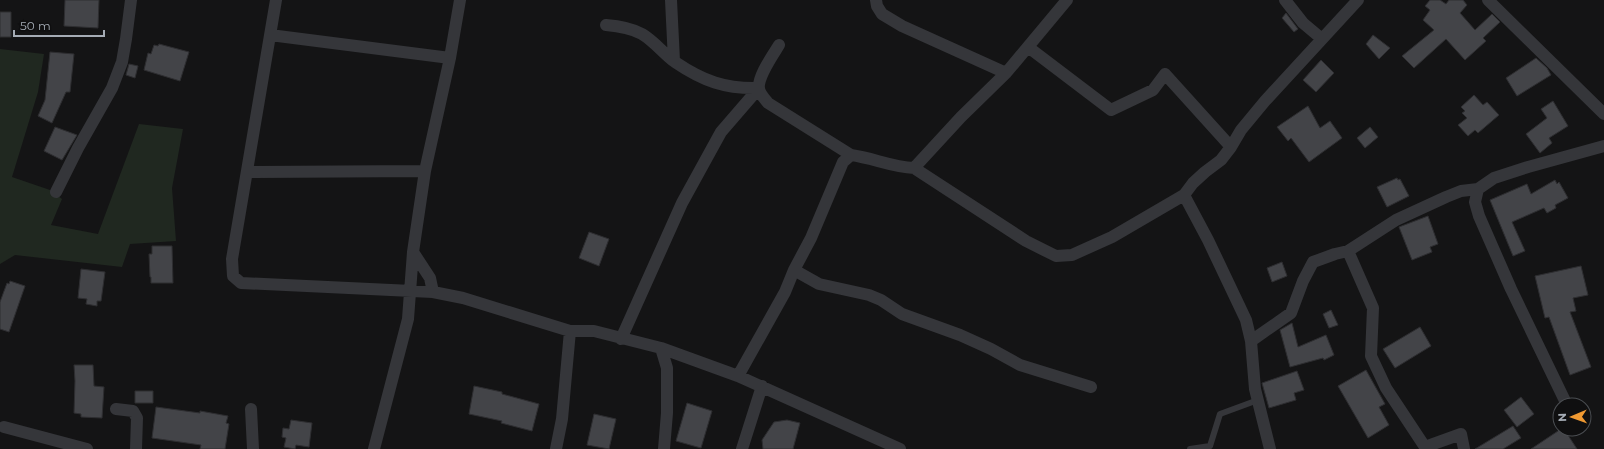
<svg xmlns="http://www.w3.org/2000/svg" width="1604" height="449" font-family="Montserrat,sans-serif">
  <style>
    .green { fill: #202820 }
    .building { fill: #434448; stroke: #2e2e31 }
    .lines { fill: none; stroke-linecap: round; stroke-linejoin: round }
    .lane { stroke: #35363a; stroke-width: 6 }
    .street { stroke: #35363a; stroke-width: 12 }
  </style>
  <rect width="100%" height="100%" fill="#141415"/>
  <path class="green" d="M 0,49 L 44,54 L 38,92 L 12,177 L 50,190 L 62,199 L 51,225 L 98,234 L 139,124 L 183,129 L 172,188 L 176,241 L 130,244 L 122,267 L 15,255 L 0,264 Z"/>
  <path class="building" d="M 65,0 L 99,0 L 98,28 L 64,26 Z
    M 1430,0 L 1440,0 L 1446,4 L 1449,0 L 1463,0 L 1467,5 L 1460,13 L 1475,30 L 1492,14 L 1500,22 L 1483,38 L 1486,41 L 1465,60 L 1446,39 L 1414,68 L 1402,56 L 1434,30 L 1423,20 L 1430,10 L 1425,6 Z
    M 0,12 L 11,12 L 11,37 L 0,37 Z
    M 1286,13 L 1298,29 L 1294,32 L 1282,18 Z
    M 1373,35 L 1390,48 L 1379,59 L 1366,44 Z
    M 159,44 L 189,52 L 180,81 L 144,70 L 148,53 L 151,54 L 154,45 L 158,46 Z
    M 50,52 L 74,54 L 70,92 L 66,92 L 52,123 L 38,116 L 45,100 Z
    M 1536,58 L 1547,68 L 1551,75 L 1517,96 L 1506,78 Z
    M 1321,60 L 1334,73 L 1316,92 L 1303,80 Z
    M 129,64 L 138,66 L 135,78 L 126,75 Z
    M 1474,95 L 1483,105 L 1487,102 L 1499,115 L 1478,133 L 1475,130 L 1468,136 L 1458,125 L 1467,118 L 1462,113 L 1465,111 L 1461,107 Z
    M 1553,101 L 1568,126 L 1549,138 L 1552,143 L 1540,153 L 1526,134 L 1547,118 L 1541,109 Z
    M 1308,106 L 1320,128 L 1330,121 L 1342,138 L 1309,162 L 1291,138 L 1288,141 L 1277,127 Z
    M 55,127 L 77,135 L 62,160 L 44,151 Z
    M 1370,127 L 1378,137 L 1365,148 L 1357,138 Z
    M 1397,178 L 1398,180 L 1400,179 L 1409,196 L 1387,207 L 1377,187 Z
    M 1555,180 L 1557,184 L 1559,182 L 1568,198 L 1555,205 L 1556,208 L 1547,213 L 1544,208 L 1512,222 L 1525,251 L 1513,256 L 1490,200 L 1527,184 L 1531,194 Z
    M 1428,216 L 1438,244 L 1430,247 L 1432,252 L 1412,260 L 1399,227 Z
    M 589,232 L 609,239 L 599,266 L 579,258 Z
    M 152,246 L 172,246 L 173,283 L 151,283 L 151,277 L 150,277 L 149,254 L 152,254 Z
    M 1282,262 L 1287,276 L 1272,282 L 1267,268 Z
    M 1581,266 L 1588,295 L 1573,298 L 1576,311 L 1570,312 L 1591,367 L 1570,375 L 1549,317 L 1545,318 L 1535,276 Z
    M 81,269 L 105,272 L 101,301 L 97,301 L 97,306 L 86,304 L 87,299 L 78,298 Z
    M 10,281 L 25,286 L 9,332 L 0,329 L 0,302 L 7,283 L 9,284 Z
    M 1331,310 L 1338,325 L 1329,328 L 1323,314 Z
    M 1292,323 L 1298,347 L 1326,335 L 1334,355 L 1324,360 L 1323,358 L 1290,367 L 1280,330 Z
    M 1420,327 L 1431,346 L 1395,368 L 1383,349 Z
    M 74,365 L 93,365 L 94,386 L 104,387 L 102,418 L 81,417 L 81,414 L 74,413 L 75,381 Z
    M 1366,370 L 1385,404 L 1379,407 L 1389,425 L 1368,438 L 1338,386 Z
    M 1297,371 L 1304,390 L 1294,393 L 1296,400 L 1269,408 L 1262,383 Z
    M 474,386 L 502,392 L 502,394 L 539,404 L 532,431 L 501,423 L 502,421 L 469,414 Z
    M 135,391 L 153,391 L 153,403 L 135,403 Z
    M 1521,397 L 1534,414 L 1517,427 L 1504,410 Z
    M 687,403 L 712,411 L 701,448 L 676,441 Z
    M 156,407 L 200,413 L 200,411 L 228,416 L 226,423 L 229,424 L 225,449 L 200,449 L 201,445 L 152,438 Z
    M 594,414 L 616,419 L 609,449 L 587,445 Z
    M 291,420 L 312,423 L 309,447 L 296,445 L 295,449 L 284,447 L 286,438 L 282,437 L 283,428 L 289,429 Z
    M 787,420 L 800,423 L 793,449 L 763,449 L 762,440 L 774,422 Z
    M 1513,426 L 1521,438 L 1503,449 L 1475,449 Z
    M 1561,429 L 1564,429 L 1577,449 L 1531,449 Z"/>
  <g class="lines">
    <path class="lane" d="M 1190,449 L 1210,446 L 1220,414 L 1258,400"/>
    <path class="street" d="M 276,0 L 232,259 L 233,276 L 241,283 L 433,292 L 463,298 L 570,331 L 594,331 L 661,348 L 667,368 L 667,413 L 664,449
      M 671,0 L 674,61
      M 876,0 L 877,6 L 882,14 L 902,26 L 1006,73
      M 1285,0 L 1303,23 L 1322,39
      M 1488,0 L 1604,114
      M 606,25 C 619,26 631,28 642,34 C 654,41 664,54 675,62 C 703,81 725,89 759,88
      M 270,35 L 450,58
      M 779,45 C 773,55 757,77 759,89 C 760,94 764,98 768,103 L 851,155
      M 1028,47 L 1111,110 L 1153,90 L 1165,74 L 1231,147
      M 914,168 L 1026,241 L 1056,256 L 1072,255 L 1112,237 L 1184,195
      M 247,172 L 425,171
      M 1478,189 L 1475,202 L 1479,216 L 1511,289 L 1567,405
      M 56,192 L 78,148 L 112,88 L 122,62 L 126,39 L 131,0
      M 1348,251 L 1373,308 L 1371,356 L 1386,388 L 1425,447 L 1461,434 L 1464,449
      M 413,252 L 430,278 L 433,292
      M 794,270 L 819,284 L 869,295 L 881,300 L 902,314 L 960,335 L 991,349 L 1020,365 L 1091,387
      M 621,339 L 682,203 L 721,132 L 759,88
      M 1251,341 L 1291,313 L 1303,281 L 1313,262 L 1335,254 L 1348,251 L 1396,220 L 1446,197 L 1461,191 L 1478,189 L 1494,178 L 1528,167 L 1604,146
      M 661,348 L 738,376 L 900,449
      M 738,376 L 785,292 L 794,270 L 811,238 L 843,162 L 851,155 C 873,158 892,167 914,168 L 961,117 L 1006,73 L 1067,0
      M 116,409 L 133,411 L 137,418 L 136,449
      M 251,409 L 253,449
      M 4,427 L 87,449
      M 374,449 L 408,319 L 413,252 L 425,171 L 450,58 L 460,0
      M 556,449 L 562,419 L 570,331
      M 742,449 L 762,386
      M 1270,449 L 1255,389 L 1251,341 L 1246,320 L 1208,240 L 1184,195 L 1193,183 L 1205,172 L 1221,160 L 1231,147 L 1241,130 L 1265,101 L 1358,0"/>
  </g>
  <g transform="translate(1572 417) rotate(268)"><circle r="19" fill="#0f0f10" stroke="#4b4e52"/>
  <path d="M0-3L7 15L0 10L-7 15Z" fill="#ef9932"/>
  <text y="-6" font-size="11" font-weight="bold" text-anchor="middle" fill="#a5acb5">N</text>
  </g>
  <path d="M14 30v6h90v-6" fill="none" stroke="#a5acb5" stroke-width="2"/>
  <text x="20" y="30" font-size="12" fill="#a5acb5" stroke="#0f0f10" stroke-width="3" paint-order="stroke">50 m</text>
</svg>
